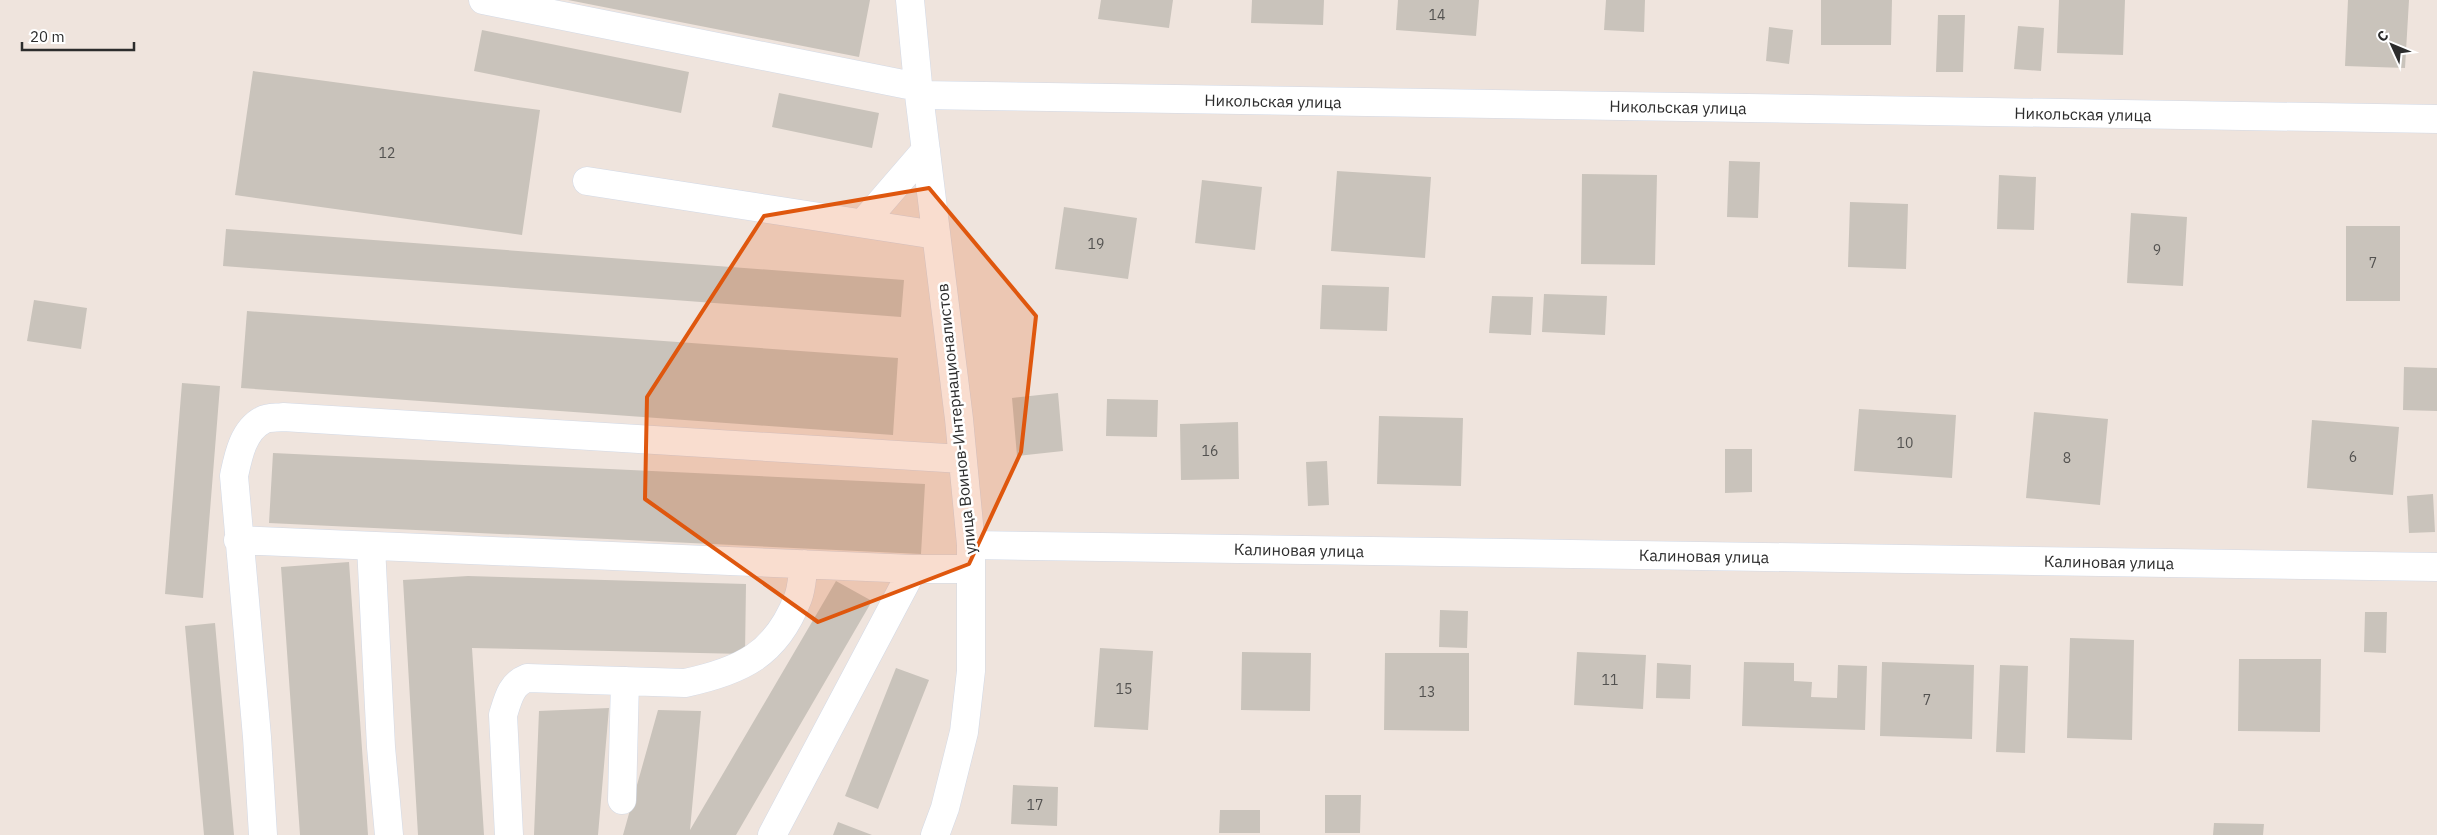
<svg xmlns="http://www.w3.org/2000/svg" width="2437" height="835" font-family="'IBM Plex Sans',sans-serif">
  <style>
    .building { fill: #c9c3bb }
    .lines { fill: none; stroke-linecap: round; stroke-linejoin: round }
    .minor-casing { stroke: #d2d9e6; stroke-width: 29 }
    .minor { stroke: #fff; stroke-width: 28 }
    .marked { fill: #df570e; fill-opacity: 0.2; stroke: #df570e; stroke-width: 4; stroke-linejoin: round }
    .labels { text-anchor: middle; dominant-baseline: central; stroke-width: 5; stroke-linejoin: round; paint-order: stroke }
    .number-label { font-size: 14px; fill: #535250 }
    .street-label { font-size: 16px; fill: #2c2c2c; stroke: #fff }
  </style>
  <rect width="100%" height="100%" fill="#efe4dd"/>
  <path class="building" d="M 568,0 L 870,0 L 859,57 Z
    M 1101,0 L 1173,0 L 1169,28 L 1098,19 Z
    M 1252,0 L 1324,0 L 1323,25 L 1251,23 Z
    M 1398,0 L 1479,0 L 1476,36 L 1396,30 Z
    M 1606,0 L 1645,0 L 1644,32 L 1604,30 Z
    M 1821,0 L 1892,0 L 1891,45 L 1821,45 Z
    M 2059,0 L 2125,0 L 2123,55 L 2057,53 Z
    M 2348,0 L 2409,0 L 2405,68 L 2345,66 Z
    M 1938,15 L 1965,15 L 1963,72 L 1936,72 Z
    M 2018,26 L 2044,28 L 2041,71 L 2014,69 Z
    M 1769,27 L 1793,30 L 1789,64 L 1766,61 Z
    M 482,30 L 689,72 L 681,113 L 474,71 Z
    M 253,71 L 540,110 L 522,235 L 235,195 Z
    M 779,93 L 879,113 L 872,148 L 772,127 Z
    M 1729,161 L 1760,162 L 1758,218 L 1727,217 Z
    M 1337,171 L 1431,177 L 1425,258 L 1331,251 Z
    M 1582,174 L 1657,175 L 1655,265 L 1581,264 Z
    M 1999,175 L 2036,177 L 2034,230 L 1997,229 Z
    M 1202,180 L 1262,187 L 1255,250 L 1195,243 Z
    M 1850,202 L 1908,204 L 1906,269 L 1848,267 Z
    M 1064,207 L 1137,218 L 1128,279 L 1055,269 Z
    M 2131,213 L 2187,217 L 2183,286 L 2127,283 Z
    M 2346,226 L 2400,226 L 2400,301 L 2346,301 Z
    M 226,229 L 904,280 L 901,317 L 223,266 Z
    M 1322,285 L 1389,287 L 1387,331 L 1320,329 Z
    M 1544,294 L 1607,296 L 1605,335 L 1542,332 Z
    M 1492,296 L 1533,297 L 1531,335 L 1489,333 Z
    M 34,300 L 87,308 L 81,349 L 27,341 Z
    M 247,311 L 898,358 L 893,435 L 241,388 Z
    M 2404,367 L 2437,368 L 2437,411 L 2403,410 Z
    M 182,383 L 220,386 L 203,598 L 165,594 Z
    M 1058,393 L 1063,451 L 1017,456 L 1012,398 Z
    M 1107,399 L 1158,400 L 1157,437 L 1106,436 Z
    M 1859,409 L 1956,415 L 1952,478 L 1854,471 Z
    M 2034,412 L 2108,419 L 2100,505 L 2026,498 Z
    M 1379,416 L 1463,418 L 1461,486 L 1377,484 Z
    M 2312,420 L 2399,427 L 2393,495 L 2307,488 Z
    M 1238,422 L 1239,479 L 1181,480 L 1180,424 Z
    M 1725,449 L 1752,449 L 1752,492 L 1725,493 Z
    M 273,453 L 925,484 L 921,554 L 269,523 Z
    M 1327,461 L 1329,505 L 1308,506 L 1306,462 Z
    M 2433,494 L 2435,532 L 2409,533 L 2407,496 Z
    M 349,562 L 368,835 L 300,835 L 281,567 Z
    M 468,576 L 746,584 L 745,654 L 472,648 L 484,835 L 418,835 L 403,580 Z
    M 836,581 L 872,601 L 736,835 L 623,835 L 658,710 L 701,711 L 690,830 Z
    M 1440,610 L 1468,611 L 1467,648 L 1439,647 Z
    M 2365,612 L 2387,612 L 2386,653 L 2364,652 Z
    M 215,623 L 234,835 L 204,835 L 185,626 Z
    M 2070,638 L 2134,640 L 2132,740 L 2067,738 Z
    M 1100,648 L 1153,651 L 1148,730 L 1094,727 Z
    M 1242,652 L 1311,653 L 1310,711 L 1241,710 Z
    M 1577,652 L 1646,655 L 1643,709 L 1574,705 Z
    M 1385,653 L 1469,653 L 1469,731 L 1384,730 Z
    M 2239,659 L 2321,659 L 2320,732 L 2238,731 Z
    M 1744,662 L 1794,663 L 1794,681 L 1812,682 L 1811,697 L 1837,698 L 1838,665 L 1867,666 L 1865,730 L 1742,726 Z
    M 1882,662 L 1974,665 L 1972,739 L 1880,736 Z
    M 1657,663 L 1691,665 L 1690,699 L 1656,698 Z
    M 2000,665 L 2028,666 L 2025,753 L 1996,752 Z
    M 896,668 L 929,680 L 878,809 L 845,796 Z
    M 609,708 L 598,835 L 534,835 L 539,711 Z
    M 1013,785 L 1058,787 L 1057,826 L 1011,824 Z
    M 1325,795 L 1361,795 L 1360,833 L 1325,833 Z
    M 1220,810 L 1260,810 L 1260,833 L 1219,833 Z
    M 838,822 L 872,835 L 833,835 Z
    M 2214,823 L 2264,824 L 2263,835 L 2213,835 Z"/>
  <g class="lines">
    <defs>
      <path id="minor" d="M 483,0 L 918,87
        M 910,0 L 919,95 L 959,419 L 971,545 L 971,671 L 964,732 L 945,808 L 935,835
        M 919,95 L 2437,119
        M 587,181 L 936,235
        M 863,223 L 926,150
        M 238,540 L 913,569 L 971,569
        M 971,545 L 2437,567
        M 371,546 L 381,747 L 389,835
        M 622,800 L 625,681
        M 263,835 L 257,737 L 234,476 C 238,457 243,430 263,420 C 268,417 277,418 283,417 L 962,459
        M 509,835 L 503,715 C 508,699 511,684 527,678 L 685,683 C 741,671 776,655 798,598 C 802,588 802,575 804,564
        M 772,835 L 913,569"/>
    </defs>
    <use href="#minor" class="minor-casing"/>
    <use href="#minor" class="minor"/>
  </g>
  <path class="marked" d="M 929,188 L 1036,316 L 1021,452 L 969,564 L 818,622 L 645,499 L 647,397 L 764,216 Z"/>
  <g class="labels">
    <g class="number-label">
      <text x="1437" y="15">14</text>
      <text x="387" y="153">12</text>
      <text x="1096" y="244">19</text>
      <text x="2157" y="250">9</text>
      <text x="2373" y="263">7</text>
      <text x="1905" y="443">10</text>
      <text x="1210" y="451">16</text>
      <text x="2353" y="457">6</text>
      <text x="2067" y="458">8</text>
      <text x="1610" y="680">11</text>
      <text x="1124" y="689">15</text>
      <text x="1427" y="692">13</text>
      <text x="1927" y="700">7</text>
      <text x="1035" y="805">17</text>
    </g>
    <g class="street-label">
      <text transform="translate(1273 101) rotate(1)">Никольская улица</text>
      <text transform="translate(1678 107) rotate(1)">Никольская улица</text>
      <text transform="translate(2083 114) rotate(1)">Никольская улица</text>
      <text transform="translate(956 419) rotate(-96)">улица Воинов-Интернационалистов</text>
      <text transform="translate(1299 550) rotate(1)">Калиновая улица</text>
      <text transform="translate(1704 556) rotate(1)">Калиновая улица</text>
      <text transform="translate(2109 562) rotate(1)">Калиновая улица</text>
    </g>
  </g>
  <g transform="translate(2392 45) rotate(314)" stroke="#ffffff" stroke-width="4" paint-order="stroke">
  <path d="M0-4L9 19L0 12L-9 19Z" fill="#2c2c2c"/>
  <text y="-8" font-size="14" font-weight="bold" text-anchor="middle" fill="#2c2c2c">С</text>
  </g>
  <path d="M22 42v8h112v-8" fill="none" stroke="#2c2c2c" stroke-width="2.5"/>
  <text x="30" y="42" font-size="15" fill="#2c2c2c" stroke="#ffffff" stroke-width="4" paint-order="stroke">20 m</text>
</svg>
